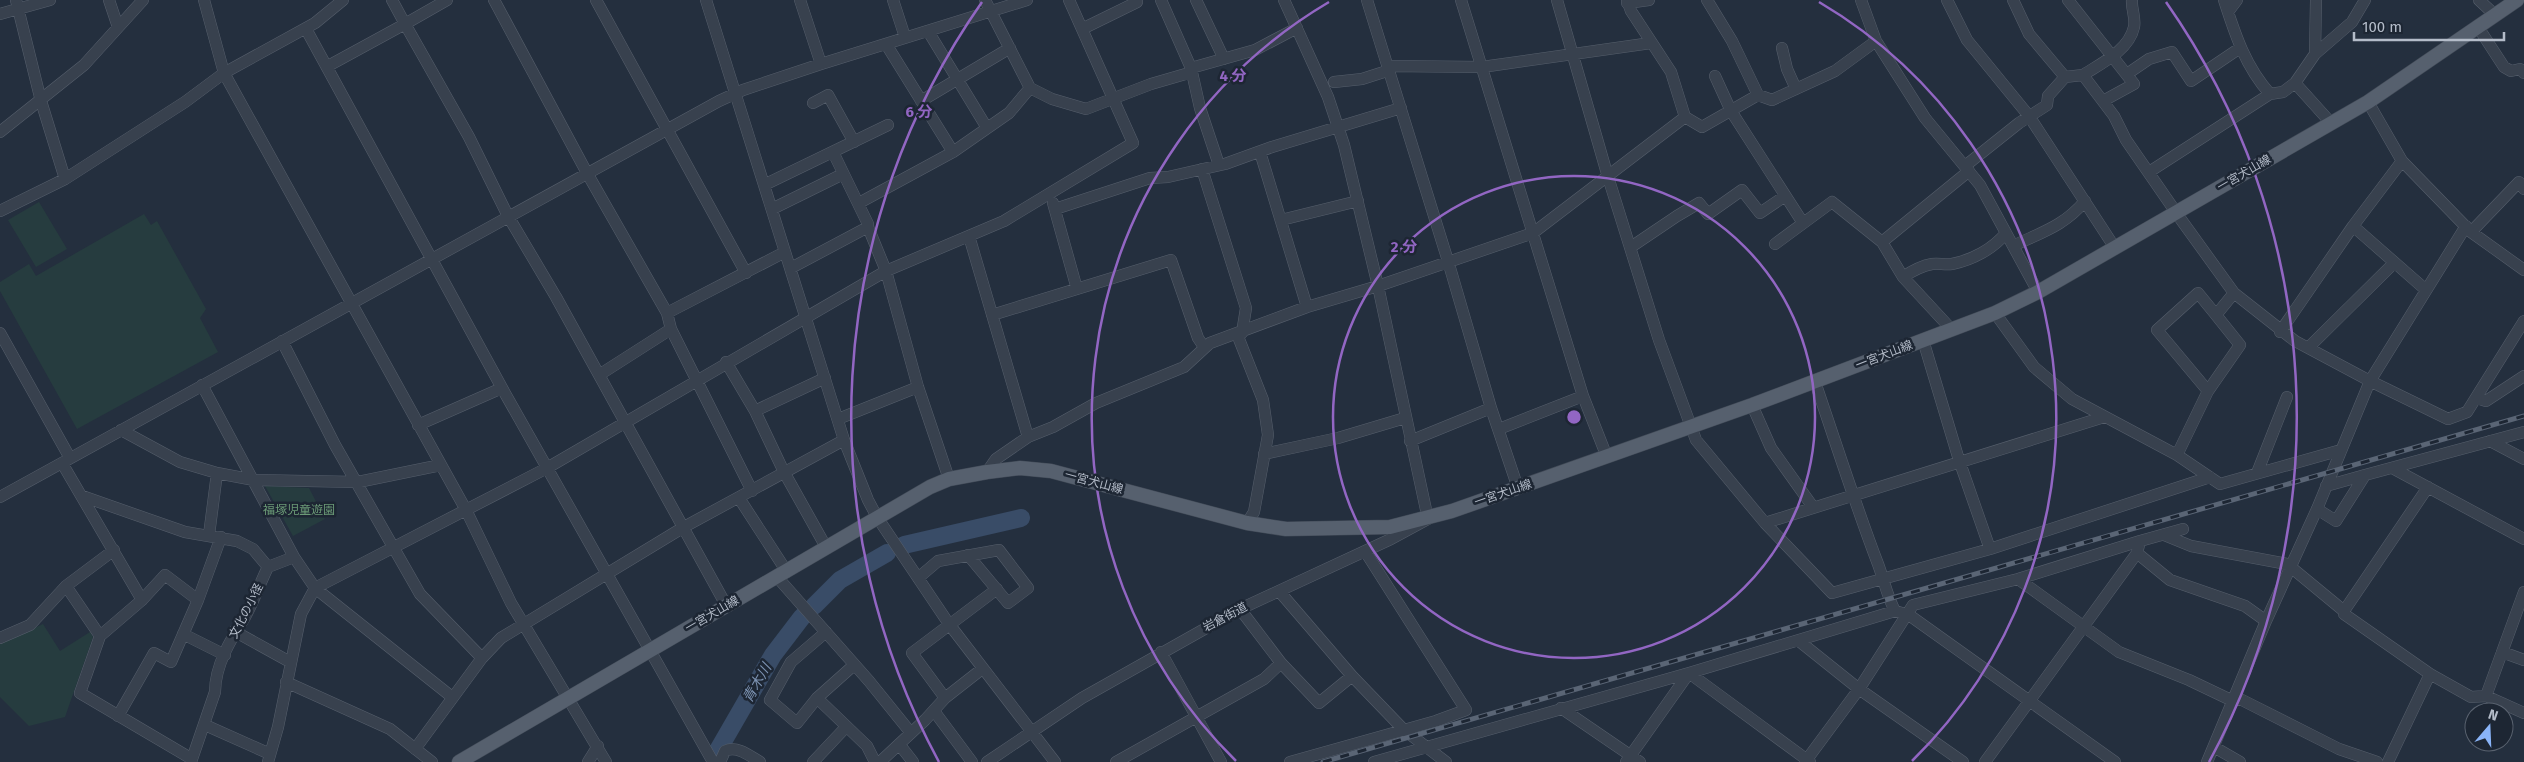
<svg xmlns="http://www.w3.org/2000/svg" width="2524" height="762" font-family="'Fira Sans','Noto Sans JP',sans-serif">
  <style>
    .green { fill: #263c3f }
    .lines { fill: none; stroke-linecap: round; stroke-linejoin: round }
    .river { stroke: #394c67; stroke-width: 18 }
    .minor-casing { stroke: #565f6c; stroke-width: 12 }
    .major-casing { stroke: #414a57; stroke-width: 15 }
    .minor { stroke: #38414e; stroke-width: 11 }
    .major { stroke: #56606e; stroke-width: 14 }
    .rail-casing { stroke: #5a6575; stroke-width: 5 }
    .rail { stroke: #1d2633; stroke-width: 3; stroke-dasharray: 9; stroke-linecap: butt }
    .ring { fill: none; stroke: #9266c3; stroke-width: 2.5 }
    .labels { text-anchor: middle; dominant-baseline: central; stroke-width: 5; stroke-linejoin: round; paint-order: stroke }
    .street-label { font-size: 12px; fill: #b4bcc9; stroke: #1d2633 }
    .park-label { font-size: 12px; fill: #6b9a76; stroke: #1d2633 }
    .water-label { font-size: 14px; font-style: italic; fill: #7c92b1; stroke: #1d2633 }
    .centre { fill: #9266c3; stroke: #1d2633; stroke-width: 2.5 }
    .ring-label { font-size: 15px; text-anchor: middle; font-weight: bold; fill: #9266c3; stroke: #1d2633; stroke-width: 5; stroke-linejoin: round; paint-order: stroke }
  </style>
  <rect width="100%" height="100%" fill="#242f3e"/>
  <path class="green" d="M 39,202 L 67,249 L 36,267 L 8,220 Z
    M 144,214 L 151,225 L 157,221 L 206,309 L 200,318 L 218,352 L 77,429 L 0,291 L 0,282 L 29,264 L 36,276 Z
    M 265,486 L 309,488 L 325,519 L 293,536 Z
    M 43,624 L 60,651 L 90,632 L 93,637 L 65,717 L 29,726 L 0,697 L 0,644 Z"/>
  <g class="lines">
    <path class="river" d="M 904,545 L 1021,518
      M 814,606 L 840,580 L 887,553
      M 717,752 L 773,655 L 802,617"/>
    <defs>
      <path id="minor" d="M 16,0 L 41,101 L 65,179
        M 109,0 L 118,27
        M 204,0 L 224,73 L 466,510 L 511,603 L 606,762
        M 447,0 L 405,24 L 469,137 L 508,216 L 556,297 L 726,605
        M 494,0 L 587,173 L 667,313 L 671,329 L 752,491
        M 596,0 L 746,273
        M 706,0 L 844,440 L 868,500 L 877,517 L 949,624 L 1055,762
        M 800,0 L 821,64
        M 893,0 L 905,37
        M 985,0 L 1030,88 L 1052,99 L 1086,109 L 1151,84 L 1189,73 L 1191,68 L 1255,50 L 1297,28
        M 1161,0 L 1191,68 L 1200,108 L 1219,165
        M 1196,0 L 1224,59
        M 1367,0 L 1448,261 L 1491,408 L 1518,488
        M 1461,0 L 1583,396 L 1607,457
        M 1557,0 L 1608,177 L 1659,340 L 1696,440 L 1765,523 L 1832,593 L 1990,549 L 2210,477
        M 1627,0 L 1631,11 L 1671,72 L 1685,117 L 1702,127 L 1758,95 L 1772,100 L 1835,71 L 1876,41
        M 1707,0 L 1732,41 L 1758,95
        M 1861,0 L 1876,41 L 1925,118 L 1980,185 L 2038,292
        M 1947,0 L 1967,40 L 2029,116 L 2115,248
        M 2013,0 L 2029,34 L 2065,77 L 2083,75 L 2114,116 L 2126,140 L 2182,221 L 2234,293 L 2295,341 L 2370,381 L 2448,419 L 2467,412 L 2524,321
        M 2068,0 L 2134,84 L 2103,101
        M 2224,0 C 2235,34 2245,66 2270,94 L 2283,92 L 2295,83 L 2331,123
        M 2479,0 L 2495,15
        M 1627,3 L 1649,0
        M 2228,12 L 2237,0
        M 0,14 L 50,0
        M 2478,27 L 2504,67 L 2511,71 L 2520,69 L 2524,73
        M 306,29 L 502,388 L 713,762
        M 1082,29 L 1137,2
        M 928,31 L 987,128
        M 886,44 L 953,152
        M 1782,48 L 1787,69 L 1796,89
        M 2315,54 L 2316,0
        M 328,66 L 405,24 L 392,0
        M 1388,66 L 1482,67 L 1651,43
        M 2127,74 L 2149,59 L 2172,52 L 2191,81 L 2240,48
        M 2083,75 C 2102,63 2129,50 2134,27 C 2136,18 2131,8 2132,0
        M 1715,76 L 1731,111 L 1803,223
        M 1334,82 L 1362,79 L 1390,70
        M 2295,83 L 2315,54 L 2352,22 L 2365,0
        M 921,101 L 1010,48
        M 2368,102 L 2402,161 L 2471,232 L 2524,270
        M 813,103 L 828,95 L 854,142
        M 0,132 L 84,65 L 143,0
        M 833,152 L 868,224 L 868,227
        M 1260,152 L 1307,307
        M 1965,166 L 2019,123 L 2047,105 L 2048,96 L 2065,77
        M 1202,169 L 1246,308 L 1242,333
        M 2149,172 L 2270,94
        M 764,185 L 888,125
        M 859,203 L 953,152 L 1009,113 L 1030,88
        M 1053,203 L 1077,289
        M 772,209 L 843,174
        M 1055,209 L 1150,178 L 1168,177 L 1225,164 L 1272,147 L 1401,108
        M 0,211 L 65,179 L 185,102 L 224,73 L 315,23 L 343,0
        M 1281,220 L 1358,201
        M 2353,226 L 2426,290
        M 2471,232 L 2519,182 L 2524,189
        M 969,236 L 1028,437
        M 1882,242 L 1969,171
        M 1775,244 L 1832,202 L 1882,242 L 1903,277 L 1952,330
        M 2013,246 C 2042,232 2064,226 2085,201
        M 1631,247 L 1677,216 L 1699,203 L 1708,214 L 1742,190 L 1760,213 L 1785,196
        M 791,268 L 868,227 L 886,271 L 918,387 L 949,479
        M 1903,277 C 1912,271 1921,266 1932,264 C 1938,263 1945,265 1952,264 C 1972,260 1993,249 2006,233
        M 667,313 L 785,252
        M 1995,313 L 2034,367 L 2072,399 L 2177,455 L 2220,484 L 2341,450
        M 992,315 L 1171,260 L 1198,338 L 1204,347
        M 2280,332 L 2353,226 L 2402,161
        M 0,333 L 70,458
        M 1237,334 L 1263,400 L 1268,435 L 1254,512 L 1247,523
        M 1923,340 L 1959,460 L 1990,549
        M 282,341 L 335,445 L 420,594 L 482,658
        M 2309,347 L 2394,263
        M 726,362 L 755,411 L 784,472 L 826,547
        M 599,375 L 671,329
        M 1815,382 C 1836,443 1855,504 1878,564 C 1884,580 1887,596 1895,611
        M 202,385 L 294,557 L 315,588 L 452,697
        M 2208,391 L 2157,330 L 2198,293 L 2216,315
        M 2477,398 L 2486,401 L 2524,376
        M 1752,405 L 1771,448 L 1813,507
        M 755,411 L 825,378
        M 838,419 L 918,387
        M 418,425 L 502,388
        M 1499,429 L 1583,396
        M 121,430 L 180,462 L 217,473 L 254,480 L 358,482 L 441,465
        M 1410,441 L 1491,408
        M 2490,441 L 2524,459
        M 1264,454 L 1338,438 L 1405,418
        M 2177,455 L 2208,391 L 2240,345 L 2216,315 L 2234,293
        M 62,463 L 142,600
        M 2394,469 L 2524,539
        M 987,472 L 996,459 L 1028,437 L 1053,427 L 1096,403 L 1184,367 L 1210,343 L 1307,307 L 1378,286 L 1533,233 L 1685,117
        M 2257,473 L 2287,397
        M 2326,486 L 2365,475
        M 82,496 L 185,532 L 237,541 L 253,549 L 268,567
        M 0,497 L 719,101 L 743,90 L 821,64 L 1027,0
        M 739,498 L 787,572
        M 2317,509 L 2336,521 L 2365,475 L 2524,432
        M 1765,523 L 2104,417
        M 209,535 L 217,473
        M 2164,535 L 2191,546 L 2287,564 L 2344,611 L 2344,614 L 2430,674 L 2471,697 L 2486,696 L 2524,713
        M 2140,541 L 2183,529
        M 2137,553 L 2170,580 L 2245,606 L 2266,621
        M 268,567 L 294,557
        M 778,578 L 869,681 L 911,733
        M 918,578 L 938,561 L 999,550 L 1028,588 L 1008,603 L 968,555
        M 2018,579 L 2119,652 L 2189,680 L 2233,701 L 2240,699 L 2339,749 L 2377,762
        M 66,586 L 100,636 L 142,600 L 165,575 L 198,600 L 221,537
        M 1279,591 L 1352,676 L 1403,729 L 1446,762
        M 1240,609 L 1281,663 L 1319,703 L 1352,676
        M 2344,611 L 2428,487
        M 234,631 L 290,662
        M 826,632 L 791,662 L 770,700 L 797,723 L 817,698 L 854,665
        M 183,634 L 225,655
        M 100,636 L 80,693 L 192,759
        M 0,638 L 30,625 L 66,586 L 114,550
        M 1799,641 L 1859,689 L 1963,762
        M 1161,652 L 1221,762
        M 2502,652 L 2524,660
        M 1689,673 L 1810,762
        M 286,682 L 390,729 L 432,762
        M 2486,696 L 2524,592
        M 817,698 L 867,746 L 875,762
        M 945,698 L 912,653 L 997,589
        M 1561,708 L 1640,762
        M 934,711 L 972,762
        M 118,716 L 154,653 L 171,662 L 198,600
        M 205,725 L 270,754
        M 899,744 L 913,762
        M 2214,747 L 2240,762
        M 415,749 L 482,658 L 501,638 L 684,527 L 844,440
        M 191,762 L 215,692 C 215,665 231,639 245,617 C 254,601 260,583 268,567
        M 268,762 L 278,727 L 301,614 L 315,588 L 547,468 L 886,271 L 1004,221 L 1133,143 L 1069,0
        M 588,762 L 598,746
        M 720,762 L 725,751 C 737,745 750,756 760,762
        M 813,762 L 846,727
        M 880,762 L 925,720 L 945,698 L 982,669
        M 987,762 L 1082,698 L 1240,609 L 1391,539 L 1428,519 L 1378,286 L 1344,145 L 1328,97 L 1284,0
        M 1116,762 L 1264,679 L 1281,663
        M 1290,762 L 1436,721 L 1466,710 L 1365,551
        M 1374,762 L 1689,673 L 1895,611 L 1909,615 L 2115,762
        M 1626,762 L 1689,673
        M 1805,762 L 1859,689 L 1913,605 L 2018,579 L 2140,541 L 2137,553 L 1985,762
        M 2207,762 L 2266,621 L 2317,509 L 2370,381 L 2466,226
        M 2388,762 L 2430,674"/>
      <path id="major" d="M 459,762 L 930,487 L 949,479 L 987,472 L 1020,468 L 1051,471 L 1247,523 L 1286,529 L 1390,527 L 1452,511 L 1752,405 L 1995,313 L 2038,292 L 2368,102 L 2517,0"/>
    </defs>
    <use href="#minor" class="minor-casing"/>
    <use href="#major" class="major-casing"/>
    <use href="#minor" class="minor"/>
    <use href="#major" class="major"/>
    <defs>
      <path id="rail" d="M 1323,762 L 2524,416"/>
    </defs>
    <use href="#rail" class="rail-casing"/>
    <use href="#rail" class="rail"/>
  </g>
  <g class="ring">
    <circle cx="1574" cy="417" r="241"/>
    <path d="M1236 761A482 482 0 0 1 1329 2M1819 2A482 482 0 0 1 1912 761"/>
    <path d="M939 762A723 723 0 0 1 982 2M2166 2A723 723 0 0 1 2209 762"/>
  </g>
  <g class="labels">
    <g class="street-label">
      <text transform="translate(2244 173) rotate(-30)">一宮犬山線</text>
      <text transform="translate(1884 355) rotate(-21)">一宮犬山線</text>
      <text transform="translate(1094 482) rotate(15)">一宮犬山線</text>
      <text transform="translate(1503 493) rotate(-19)">一宮犬山線</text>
      <text transform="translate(246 611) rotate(-63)">文化の小径</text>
      <text transform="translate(712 614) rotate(-30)">一宮犬山線</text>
      <text transform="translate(1225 617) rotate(-28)">岩倉街道</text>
    </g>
    <g class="park-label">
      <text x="299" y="510">福塚児童遊園</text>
    </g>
    <g class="water-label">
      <text transform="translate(757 683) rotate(-60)">青木川</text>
    </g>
  </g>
  <circle cx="1574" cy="417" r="8" class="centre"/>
  <g class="ring-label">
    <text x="1233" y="81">4 分</text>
    <text x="919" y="117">6 分</text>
    <text x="1404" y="252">2 分</text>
  </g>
  <g transform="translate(2489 727) rotate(19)"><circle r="24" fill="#1d2633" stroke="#59626f"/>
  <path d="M0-4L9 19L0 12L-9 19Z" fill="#8ab4f8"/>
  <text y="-8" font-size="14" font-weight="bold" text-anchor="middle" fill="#b4bcc9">N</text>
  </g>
  <path d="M2354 32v8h150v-8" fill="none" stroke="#b4bcc9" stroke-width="2.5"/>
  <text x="2362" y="32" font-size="15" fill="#b4bcc9" stroke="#1d2633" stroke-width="4" paint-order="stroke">100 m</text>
</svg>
